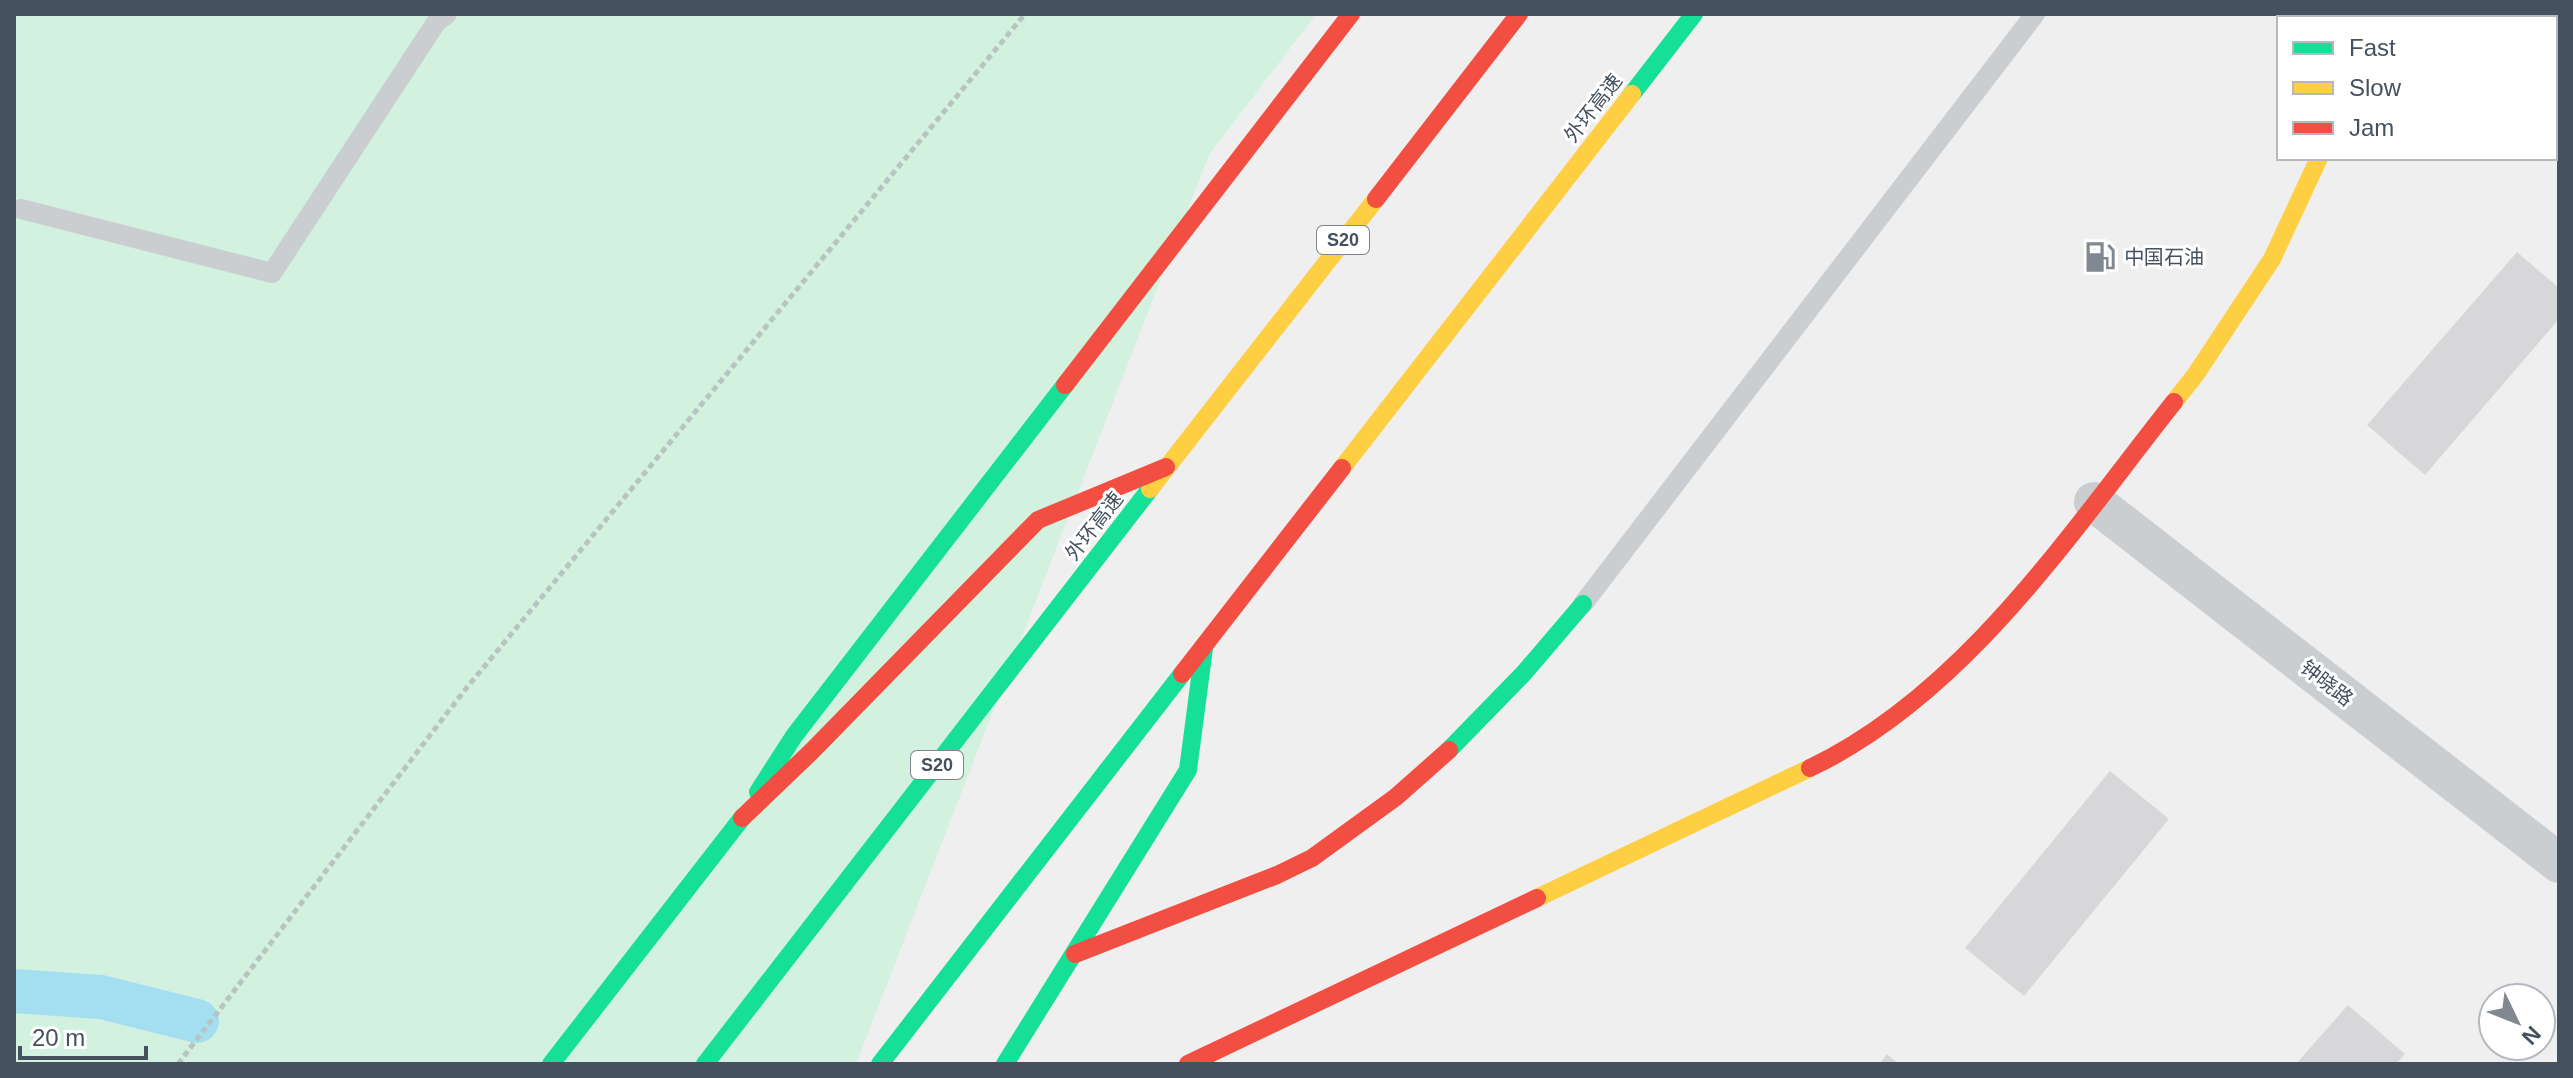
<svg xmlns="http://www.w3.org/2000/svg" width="2573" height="1078" font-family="Helvetica,'Noto Sans SC',sans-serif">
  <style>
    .green { fill: #d2f1de }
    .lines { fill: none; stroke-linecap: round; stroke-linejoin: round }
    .canal { stroke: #a4dff1; stroke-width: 44 }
    .building { fill: #d7d7d9 }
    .path { stroke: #b7c4c1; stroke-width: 5; stroke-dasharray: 6 4; stroke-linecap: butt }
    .lane { stroke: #cbced1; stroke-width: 20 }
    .street { stroke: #cbced1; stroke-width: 40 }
    .fast { stroke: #16e098; stroke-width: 18 }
    .slow { stroke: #ffcf43; stroke-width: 18 }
    .jam { stroke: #f24e42; stroke-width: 18 }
    .labels { text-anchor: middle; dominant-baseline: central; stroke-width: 6; stroke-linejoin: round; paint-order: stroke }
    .shield { fill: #fff; stroke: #7d858e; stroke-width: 2 }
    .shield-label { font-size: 18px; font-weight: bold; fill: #45515e }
    .street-label { font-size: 20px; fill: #45515e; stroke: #fff }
    .poi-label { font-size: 20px; fill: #45515e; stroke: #fff; text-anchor: start }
  </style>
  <rect width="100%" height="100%" fill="#f0efef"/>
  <path class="green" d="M 14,14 L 1316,14 L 1209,155 L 856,1064 L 14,1064 Z"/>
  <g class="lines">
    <path class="canal" d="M 14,991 L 101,997 L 197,1021"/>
  </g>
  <path class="building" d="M 2517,252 L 2559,288 L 2559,319 L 2425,475 L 2367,425 Z
    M 2110,771 L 2169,819 L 2024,996 L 1965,948 Z
    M 2348,1005 L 2405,1054 L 2396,1064 L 2296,1064 Z
    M 1887,1054 L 1899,1064 L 1879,1064 Z"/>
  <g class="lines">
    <path class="path" d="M 178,1064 L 464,691 L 1025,14"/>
    <path class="lane" d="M 21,209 L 272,273 L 437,21 L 447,14
      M 1583,604 L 2035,14"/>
    <path class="street" d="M 2094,502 L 2559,863"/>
    <path class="fast" d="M 1632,94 L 1694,14
      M 1449,750 L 1524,673 L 1583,604
      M 758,792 L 794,736 L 1065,385
      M 551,1064 L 742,818
      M 705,1064 L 1150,489
      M 880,1064 L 1182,674
      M 1005,1064 L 1188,770 L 1204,648"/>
    <path class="slow" d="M 2350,18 L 2351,14
      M 2174,402 L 2196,374 L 2272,259 L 2319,158
      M 1342,468 L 1632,94
      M 1150,489 L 1376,199
      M 1537,898 L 1810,768"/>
    <path class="jam" d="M 1376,199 L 1519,14
      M 1065,385 L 1351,14
      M 1182,674 L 1342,468
      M 1810,768 C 1965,694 2070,533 2174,402
      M 742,818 L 812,751 L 1038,520 L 1166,467
      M 1075,954 L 1277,875 L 1312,858 L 1396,797 L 1449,750
      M 1188,1064 L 1537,898"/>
  </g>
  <defs>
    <symbol id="fuel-bare" viewBox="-9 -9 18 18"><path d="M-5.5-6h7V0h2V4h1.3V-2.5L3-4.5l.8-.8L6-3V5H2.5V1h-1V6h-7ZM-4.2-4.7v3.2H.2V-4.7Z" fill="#818891" stroke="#fff" stroke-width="2.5" paint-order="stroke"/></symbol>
  </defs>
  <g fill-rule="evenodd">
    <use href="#fuel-bare" x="2078" y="235" width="44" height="44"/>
  </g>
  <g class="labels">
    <g class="shield">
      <rect x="1317" y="226" width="52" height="28" rx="6"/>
      <rect x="911" y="751" width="52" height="28" rx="6"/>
    </g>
    <g class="shield-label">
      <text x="1343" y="240">S20</text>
      <text x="937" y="765">S20</text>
    </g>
    <g class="street-label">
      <text transform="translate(1593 108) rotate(-52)">外环高速</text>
      <text transform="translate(1094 526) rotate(-52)">外环高速</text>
      <text transform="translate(2327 683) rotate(38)">钟晓路</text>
    </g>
    <g class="poi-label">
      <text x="2124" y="257">中国石油</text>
    </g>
  </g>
  <rect width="2573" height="1078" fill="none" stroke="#45515e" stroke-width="32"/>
  <rect x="2277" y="16" width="280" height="144" fill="#ffffff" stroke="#b5b9bf" stroke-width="2"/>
  <rect x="2293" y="42" width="40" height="12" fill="#16e098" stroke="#b5b9bf" stroke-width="2"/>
  <text x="2349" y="56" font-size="24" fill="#45515e">Fast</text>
  <rect x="2293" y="82" width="40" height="12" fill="#ffcf43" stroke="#b5b9bf" stroke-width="2"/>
  <text x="2349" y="96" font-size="24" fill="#45515e">Slow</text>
  <rect x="2293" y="122" width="40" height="12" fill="#f24e42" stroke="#b5b9bf" stroke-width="2"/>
  <text x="2349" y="136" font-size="24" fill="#45515e">Jam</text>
  <g transform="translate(2517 1022) rotate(133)"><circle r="38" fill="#ffffff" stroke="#b5b9bf" stroke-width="2"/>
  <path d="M0-6L14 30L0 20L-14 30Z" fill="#818891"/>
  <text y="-12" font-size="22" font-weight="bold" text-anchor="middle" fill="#45515e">N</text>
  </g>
  <path d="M20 1046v12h126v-12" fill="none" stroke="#45515e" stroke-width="4"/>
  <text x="32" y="1046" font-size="24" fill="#45515e" stroke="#ffffff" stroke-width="6" paint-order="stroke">20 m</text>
</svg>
